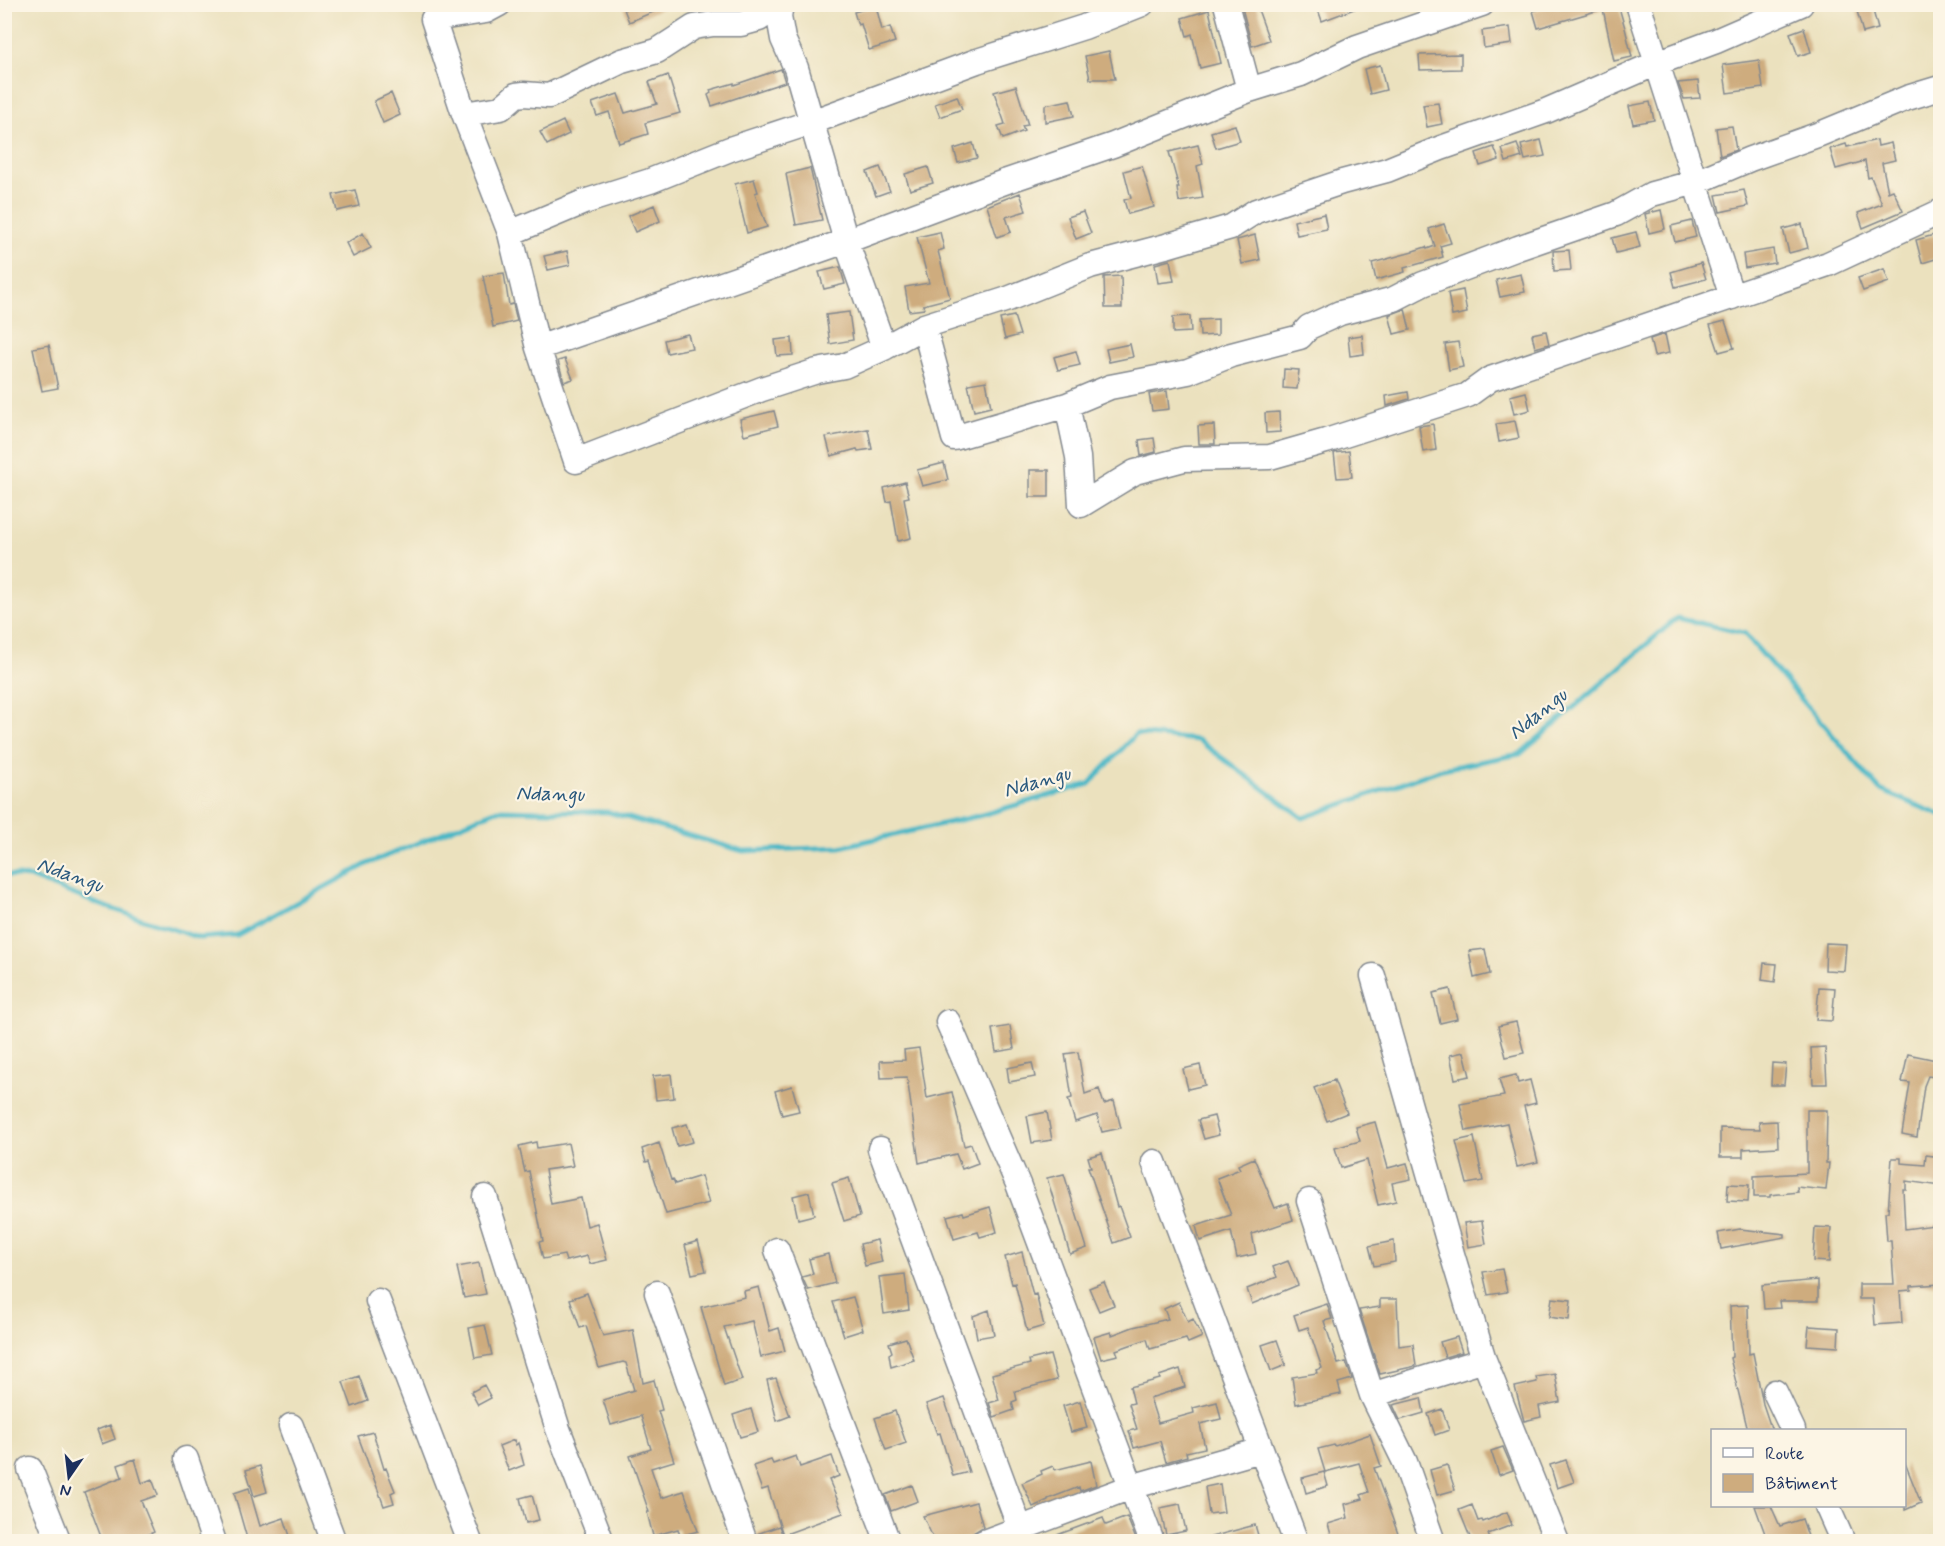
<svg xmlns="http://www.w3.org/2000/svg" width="1945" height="1546" font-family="Mynerve,sans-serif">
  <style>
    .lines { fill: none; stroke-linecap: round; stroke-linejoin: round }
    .stream { stroke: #4ab7c6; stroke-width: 5 }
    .building { fill: #ceac7e }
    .minor-casing { stroke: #83888e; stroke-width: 27 }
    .minor { stroke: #fff; stroke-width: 24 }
    .labels { text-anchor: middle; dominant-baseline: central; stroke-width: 4.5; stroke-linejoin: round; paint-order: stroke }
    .water-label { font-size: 21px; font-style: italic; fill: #29587d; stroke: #fcf5e5 }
  </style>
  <rect width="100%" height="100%" fill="#fcf5e5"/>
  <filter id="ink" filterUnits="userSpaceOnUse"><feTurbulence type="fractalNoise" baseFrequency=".0167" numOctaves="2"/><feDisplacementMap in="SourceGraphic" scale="12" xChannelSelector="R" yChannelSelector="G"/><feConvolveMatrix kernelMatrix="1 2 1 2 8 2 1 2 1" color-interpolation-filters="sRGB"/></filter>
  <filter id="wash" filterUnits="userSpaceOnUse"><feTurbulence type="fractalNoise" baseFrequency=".008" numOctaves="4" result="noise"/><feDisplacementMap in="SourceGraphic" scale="24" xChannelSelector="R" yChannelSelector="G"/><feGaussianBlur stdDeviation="1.35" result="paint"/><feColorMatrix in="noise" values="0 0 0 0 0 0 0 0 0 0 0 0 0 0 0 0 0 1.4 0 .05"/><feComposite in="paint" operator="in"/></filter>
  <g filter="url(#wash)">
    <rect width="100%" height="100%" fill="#ebe1be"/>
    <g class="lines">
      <path class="stream" d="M 4,875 L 29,877 L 98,904 L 199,938 L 237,935 L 367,864 L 497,810 L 608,812 L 743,851 L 840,847 L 978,816 L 1089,784 L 1136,734 L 1198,740 L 1303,818 L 1442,769 L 1520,754 L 1677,618 L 1744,633 L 1880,790 L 1940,815"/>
    </g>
    <g id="blocks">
      <path class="building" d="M 622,4 L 670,4 L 670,5 L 629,22 Z
        M 1241,4 L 1256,4 L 1269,40 L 1252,46 Z
        M 1316,4 L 1362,4 L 1362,6 L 1322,21 Z
        M 1556,4 L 1618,4 L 1625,28 L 1632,57 L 1614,61 L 1603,9 L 1538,28 L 1533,11 Z
        M 876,6 L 882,30 L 890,27 L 895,42 L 869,50 L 861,24 L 858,25 L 854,12 Z
        M 1872,7 L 1878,29 L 1863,33 L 1857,11 Z
        M 1209,10 L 1221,63 L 1200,68 L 1192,34 L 1187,36 L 1182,18 Z
        M 1510,27 L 1512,44 L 1484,48 L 1482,31 Z
        M 1804,28 L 1811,52 L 1798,56 L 1790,33 Z
        M 1109,51 L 1115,79 L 1090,79 L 1085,56 Z
        M 1461,54 L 1461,69 L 1420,70 L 1419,55 Z
        M 1759,60 L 1763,88 L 1727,93 L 1723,65 Z
        M 1380,65 L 1386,90 L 1370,94 L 1364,69 Z
        M 781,69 L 785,82 L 712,106 L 708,95 L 711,93 L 710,90 L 734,83 L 734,85 Z
        M 668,75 L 680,113 L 645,123 L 648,134 L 619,143 L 609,112 L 597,116 L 592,103 L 618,94 L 625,113 L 657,104 L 649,82 Z
        M 1698,81 L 1700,98 L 1684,99 L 1678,83 Z
        M 1016,86 L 1028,125 L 1022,126 L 1024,131 L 1003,139 L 998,126 L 1005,124 L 994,92 Z
        M 391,93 L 400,115 L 383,123 L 374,101 Z
        M 957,96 L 962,109 L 940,117 L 935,104 Z
        M 1070,100 L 1074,116 L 1045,122 L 1045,105 Z
        M 1650,102 L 1654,120 L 1633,124 L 1629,106 Z
        M 1438,103 L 1442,124 L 1427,127 L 1423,105 Z
        M 563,121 L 569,134 L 547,145 L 540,132 Z
        M 1235,125 L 1240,141 L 1216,148 L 1211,132 Z
        M 1732,126 L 1736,150 L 1720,156 L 1716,128 Z
        M 1541,140 L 1545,156 L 1525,160 L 1521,145 Z
        M 1877,140 L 1878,146 L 1891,143 L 1895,160 L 1882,163 L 1888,192 L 1893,190 L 1903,211 L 1863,228 L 1858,213 L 1882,204 L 1871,177 L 1868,178 L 1865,161 L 1836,169 L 1830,149 L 1846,144 L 1847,147 Z
        M 973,143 L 977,158 L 958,163 L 954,149 Z
        M 1517,144 L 1522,157 L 1506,162 L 1502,149 Z
        M 1198,145 L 1203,164 L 1197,166 L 1203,198 L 1179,202 L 1177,188 L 1179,188 L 1169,152 Z
        M 1494,147 L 1499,160 L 1480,166 L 1476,153 Z
        M 1142,166 L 1154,207 L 1128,214 L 1124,200 L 1131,198 L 1124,171 Z
        M 880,167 L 890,191 L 876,196 L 867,172 Z
        M 928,167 L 933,183 L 910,190 L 905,174 Z
        M 810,168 L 822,220 L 796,225 L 786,174 Z
        M 754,179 L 758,192 L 755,193 L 767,227 L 747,233 L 735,184 Z
        M 355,190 L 359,206 L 337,211 L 333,195 Z
        M 1744,190 L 1748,206 L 1720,212 L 1716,195 Z
        M 1020,193 L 1026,211 L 1006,217 L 1011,232 L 997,237 L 987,206 Z
        M 654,205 L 660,221 L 635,232 L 628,216 Z
        M 1661,210 L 1665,229 L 1649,233 L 1645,214 Z
        M 1083,212 L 1091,233 L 1076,239 L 1068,217 Z
        M 1324,214 L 1327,229 L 1297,235 L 1294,221 Z
        M 1692,221 L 1696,237 L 1675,242 L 1671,226 Z
        M 1444,224 L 1451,243 L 1440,246 L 1443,257 L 1404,268 L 1405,272 L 1376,280 L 1372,263 L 1413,252 L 1413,251 L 1426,247 L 1427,249 L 1435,246 L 1429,229 Z
        M 1802,224 L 1808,248 L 1789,253 L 1783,229 Z
        M 940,232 L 944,249 L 938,251 L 950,298 L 923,305 L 924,309 L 909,311 L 905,287 L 929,283 L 917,237 Z
        M 1636,232 L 1640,247 L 1616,253 L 1612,238 Z
        M 363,233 L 371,248 L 353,257 L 346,243 Z
        M 1255,235 L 1260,260 L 1242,264 L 1237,240 Z
        M 1934,235 L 1939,258 L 1922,263 L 1916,240 Z
        M 1773,249 L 1775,263 L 1745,268 L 1743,254 Z
        M 1569,250 L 1571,270 L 1554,271 L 1553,251 Z
        M 567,251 L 570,265 L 548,270 L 544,256 Z
        M 1170,260 L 1174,281 L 1158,283 L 1155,264 Z
        M 1701,263 L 1706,279 L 1675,287 L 1671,272 Z
        M 840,267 L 845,284 L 824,289 L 819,272 Z
        M 1884,269 L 1889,282 L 1863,291 L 1858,278 Z
        M 504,273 L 509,305 L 513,304 L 517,321 L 493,327 L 483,276 Z
        M 1521,274 L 1525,292 L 1500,297 L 1496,280 Z
        M 1121,276 L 1122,308 L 1105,308 L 1104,277 Z
        M 1463,290 L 1467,313 L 1452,316 L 1448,293 Z
        M 1405,309 L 1410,330 L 1394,334 L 1389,315 Z
        M 849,312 L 853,340 L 830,344 L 826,315 Z
        M 1014,316 L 1020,335 L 1005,339 L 1000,319 Z
        M 1190,316 L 1191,332 L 1173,333 L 1173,317 Z
        M 1218,319 L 1218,335 L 1200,336 L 1199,320 Z
        M 1725,321 L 1734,348 L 1719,352 L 1710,325 Z
        M 1546,331 L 1549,344 L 1535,348 L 1532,334 Z
        M 688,334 L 692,348 L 667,353 L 664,340 Z
        M 1665,334 L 1669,353 L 1654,356 L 1650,339 Z
        M 1362,335 L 1364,354 L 1350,356 L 1348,337 Z
        M 792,338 L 793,355 L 777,356 L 775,340 Z
        M 1458,342 L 1463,367 L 1449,370 L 1445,344 Z
        M 1130,344 L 1133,357 L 1109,362 L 1106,349 Z
        M 49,345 L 58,388 L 42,391 L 33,348 Z
        M 1076,351 L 1080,365 L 1058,370 L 1054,357 Z
        M 565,359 L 573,379 L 564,382 L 558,361 Z
        M 1284,369 L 1299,370 L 1297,389 L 1283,388 Z
        M 986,381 L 991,407 L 974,411 L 968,384 Z
        M 1167,391 L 1169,409 L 1152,411 L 1149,394 Z
        M 1408,392 L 1409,399 L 1387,406 L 1386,396 Z
        M 1526,392 L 1530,410 L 1514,414 L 1510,396 Z
        M 774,411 L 778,426 L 744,435 L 740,419 Z
        M 1279,412 L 1280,432 L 1266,433 L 1265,413 Z
        M 1515,421 L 1519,438 L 1499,442 L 1496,424 Z
        M 1433,424 L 1436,450 L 1423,452 L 1419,426 Z
        M 1214,425 L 1215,444 L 1199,444 L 1198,426 Z
        M 868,429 L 872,449 L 858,451 L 857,449 L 831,456 L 826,437 Z
        M 1154,438 L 1156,452 L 1141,456 L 1139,440 Z
        M 1349,451 L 1352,477 L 1337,478 L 1334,453 Z
        M 944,463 L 948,480 L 922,486 L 917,470 Z
        M 1030,470 L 1049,470 L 1049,497 L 1030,497 Z
        M 905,482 L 909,497 L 904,498 L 911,538 L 898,541 L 891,501 L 887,502 L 884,488 Z
        M 1826,943 L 1846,944 L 1844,971 L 1825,970 Z
        M 1485,949 L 1490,974 L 1474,978 L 1469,951 Z
        M 1764,963 L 1777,964 L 1775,982 L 1762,980 Z
        M 1819,987 L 1835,988 L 1832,1021 L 1816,1020 Z
        M 1450,989 L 1457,1019 L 1440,1023 L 1433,993 Z
        M 1516,1022 L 1524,1053 L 1506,1057 L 1498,1026 Z
        M 1010,1026 L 1014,1049 L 996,1052 L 992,1029 Z
        M 1825,1047 L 1827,1084 L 1813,1084 L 1811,1048 Z
        M 919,1048 L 927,1098 L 952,1092 L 964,1146 L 971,1144 L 978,1163 L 962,1169 L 956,1154 L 919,1163 L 907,1077 L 881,1078 L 880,1061 L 905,1060 L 904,1050 Z
        M 1078,1052 L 1085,1094 L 1099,1089 L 1104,1104 L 1114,1101 L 1121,1128 L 1102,1132 L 1097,1115 L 1075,1122 L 1068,1099 L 1072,1098 L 1065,1054 Z
        M 1464,1052 L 1470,1076 L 1455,1079 L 1450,1055 Z
        M 1908,1054 L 1941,1061 L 1941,1078 L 1928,1076 L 1924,1086 L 1917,1137 L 1902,1134 L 1910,1083 L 1902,1082 Z
        M 1032,1063 L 1035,1077 L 1009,1082 L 1007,1068 Z
        M 1772,1063 L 1786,1064 L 1784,1085 L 1771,1085 Z
        M 1200,1065 L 1205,1085 L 1188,1089 L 1183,1069 Z
        M 671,1074 L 674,1098 L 656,1100 L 653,1076 Z
        M 1516,1075 L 1518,1083 L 1530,1080 L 1536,1103 L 1524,1106 L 1538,1162 L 1517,1167 L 1507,1123 L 1466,1131 L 1460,1104 L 1504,1096 L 1499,1079 Z
        M 1334,1080 L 1347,1113 L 1327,1121 L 1314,1088 Z
        M 792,1086 L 799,1111 L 782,1115 L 775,1091 Z
        M 1807,1110 L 1827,1110 L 1826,1163 L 1829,1163 L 1826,1190 L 1797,1187 L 1798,1192 L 1770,1195 L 1770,1197 L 1754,1197 L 1754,1176 L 1807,1173 Z
        M 1047,1112 L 1052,1140 L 1032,1143 L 1027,1116 Z
        M 1214,1116 L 1219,1135 L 1204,1139 L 1198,1120 Z
        M 1777,1121 L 1778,1147 L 1743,1149 L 1743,1157 L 1720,1157 L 1720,1128 L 1760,1129 L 1759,1122 Z
        M 1375,1122 L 1388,1168 L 1407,1163 L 1411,1179 L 1392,1183 L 1396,1201 L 1378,1205 L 1367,1160 L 1341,1168 L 1335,1148 L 1360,1141 L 1356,1127 Z
        M 687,1124 L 693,1142 L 677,1146 L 672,1128 Z
        M 1474,1137 L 1483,1181 L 1467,1184 L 1456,1141 Z
        M 536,1142 L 537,1148 L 568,1143 L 573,1166 L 545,1170 L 551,1204 L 581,1198 L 587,1226 L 597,1223 L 607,1260 L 590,1264 L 587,1256 L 566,1261 L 564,1255 L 543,1259 L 539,1242 L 543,1241 L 529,1171 L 525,1172 L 519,1146 Z
        M 659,1143 L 671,1180 L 673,1179 L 675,1184 L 701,1176 L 709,1203 L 666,1214 L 649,1161 L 646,1162 L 642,1149 Z
        M 1102,1153 L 1117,1207 L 1119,1206 L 1130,1237 L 1114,1243 L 1088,1167 L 1091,1167 L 1088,1157 Z
        M 1926,1155 L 1941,1157 L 1941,1186 L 1906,1181 L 1906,1189 L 1903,1189 L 1905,1229 L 1941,1224 L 1941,1284 L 1911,1286 L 1911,1290 L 1900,1291 L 1902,1323 L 1875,1325 L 1873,1299 L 1859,1299 L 1859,1284 L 1894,1284 L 1891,1241 L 1887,1241 L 1885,1212 L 1888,1212 L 1892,1158 L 1901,1158 L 1901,1163 L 1925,1165 Z
        M 1254,1158 L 1275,1208 L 1288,1203 L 1293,1220 L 1252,1234 L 1256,1254 L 1237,1258 L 1231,1231 L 1200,1241 L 1196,1226 L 1231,1215 L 1217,1178 L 1240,1169 L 1238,1165 Z
        M 1064,1174 L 1087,1248 L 1070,1254 L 1047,1178 Z
        M 849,1178 L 860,1216 L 844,1221 L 832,1183 Z
        M 1728,1184 L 1749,1185 L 1748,1202 L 1727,1201 Z
        M 809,1192 L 814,1215 L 798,1219 L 793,1196 Z
        M 990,1207 L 997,1232 L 980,1237 L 978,1232 L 954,1239 L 947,1216 L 963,1212 L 964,1215 Z
        M 1482,1221 L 1486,1244 L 1468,1247 L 1464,1223 Z
        M 1815,1227 L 1831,1228 L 1829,1262 L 1813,1261 Z
        M 1740,1229 L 1785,1234 L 1785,1237 L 1721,1249 L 1718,1233 Z
        M 877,1240 L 882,1262 L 865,1266 L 860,1244 Z
        M 698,1241 L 706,1271 L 692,1274 L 685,1245 Z
        M 1394,1241 L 1395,1262 L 1374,1266 L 1369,1246 Z
        M 1022,1252 L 1033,1295 L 1036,1294 L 1044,1326 L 1027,1331 L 1015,1283 L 1012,1284 L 1005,1257 Z
        M 828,1254 L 835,1283 L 808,1290 L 802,1277 L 813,1274 L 809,1259 Z
        M 1288,1261 L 1298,1285 L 1252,1304 L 1247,1289 L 1277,1277 L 1273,1267 Z
        M 479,1263 L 486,1294 L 464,1298 L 457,1267 Z
        M 1502,1269 L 1507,1292 L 1488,1295 L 1483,1272 Z
        M 905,1274 L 909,1310 L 884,1314 L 879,1277 Z
        M 1818,1280 L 1818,1301 L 1779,1301 L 1780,1308 L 1764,1309 L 1762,1285 Z
        M 1104,1282 L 1114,1305 L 1099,1311 L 1089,1288 Z
        M 759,1287 L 770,1331 L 779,1328 L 785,1351 L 761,1357 L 752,1321 L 724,1327 L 742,1380 L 724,1386 L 701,1307 L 745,1297 L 744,1291 Z
        M 587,1293 L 603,1336 L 633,1330 L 643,1383 L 654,1380 L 662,1410 L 658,1411 L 674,1461 L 651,1468 L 661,1498 L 684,1491 L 698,1531 L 680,1536 L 678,1529 L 653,1536 L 647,1512 L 649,1512 L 630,1456 L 651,1449 L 641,1416 L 611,1425 L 603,1400 L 634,1390 L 626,1363 L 623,1362 L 599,1368 L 586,1326 L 580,1328 L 570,1299 Z
        M 853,1297 L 863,1330 L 844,1336 L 833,1302 Z
        M 1552,1298 L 1571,1300 L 1569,1320 L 1549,1317 Z
        M 1380,1299 L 1397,1299 L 1399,1346 L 1413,1344 L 1416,1366 L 1380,1374 L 1359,1310 L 1380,1307 Z
        M 1179,1302 L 1188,1322 L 1193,1319 L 1202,1337 L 1188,1343 L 1186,1339 L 1150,1349 L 1147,1339 L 1116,1350 L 1118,1355 L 1101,1359 L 1094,1337 L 1111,1332 L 1112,1335 L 1133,1327 L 1168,1319 L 1164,1309 Z
        M 1327,1304 L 1332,1319 L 1324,1321 L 1338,1364 L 1346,1362 L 1352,1379 L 1338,1383 L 1341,1394 L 1296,1404 L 1292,1377 L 1317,1373 L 1316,1370 L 1322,1368 L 1308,1327 L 1299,1330 L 1294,1315 Z
        M 1748,1305 L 1749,1354 L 1753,1353 L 1763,1404 L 1772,1431 L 1748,1431 L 1730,1358 L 1732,1357 L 1730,1306 Z
        M 989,1310 L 994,1335 L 977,1338 L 973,1316 Z
        M 485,1325 L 492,1355 L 475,1358 L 469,1328 Z
        M 1809,1326 L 1839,1328 L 1838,1347 L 1807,1345 Z
        M 1457,1337 L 1462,1352 L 1445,1357 L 1440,1342 Z
        M 906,1338 L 914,1360 L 891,1367 L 889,1354 L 892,1352 L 889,1343 Z
        M 1277,1340 L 1286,1365 L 1271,1371 L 1262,1345 Z
        M 1050,1355 L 1057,1380 L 1015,1391 L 1017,1400 L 1012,1402 L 1014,1410 L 994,1417 L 989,1403 L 999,1400 L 992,1374 L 1030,1364 L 1029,1360 Z
        M 1180,1369 L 1185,1387 L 1150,1398 L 1158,1423 L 1194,1413 L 1193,1408 L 1217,1402 L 1221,1419 L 1200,1424 L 1205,1448 L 1186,1452 L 1187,1456 L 1166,1462 L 1160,1441 L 1134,1448 L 1129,1431 L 1137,1429 L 1129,1404 L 1134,1403 L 1130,1387 L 1160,1379 L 1159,1376 Z
        M 1555,1374 L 1560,1402 L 1539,1406 L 1541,1417 L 1524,1421 L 1515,1387 L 1537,1382 L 1536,1377 Z
        M 359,1376 L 368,1401 L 352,1407 L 343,1382 Z
        M 776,1378 L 790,1416 L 777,1421 L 767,1380 Z
        M 484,1385 L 491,1398 L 478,1405 L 471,1392 Z
        M 944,1398 L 969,1472 L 953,1476 L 940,1433 L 937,1434 L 926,1404 Z
        M 1421,1398 L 1424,1413 L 1400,1420 L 1393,1405 Z
        M 1080,1401 L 1087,1428 L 1071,1432 L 1063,1406 Z
        M 751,1409 L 758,1432 L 740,1437 L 733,1415 Z
        M 1442,1409 L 1449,1430 L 1435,1435 L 1428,1414 Z
        M 895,1411 L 906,1443 L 886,1450 L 875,1418 Z
        M 110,1425 L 115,1439 L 102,1444 L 97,1430 Z
        M 373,1432 L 384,1469 L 386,1468 L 395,1491 L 391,1493 L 394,1503 L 384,1506 L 358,1436 Z
        M 1370,1434 L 1381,1466 L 1374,1468 L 1401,1542 L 1333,1542 L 1328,1524 L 1348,1518 L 1345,1504 L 1363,1499 L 1361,1495 L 1369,1492 L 1359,1463 L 1325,1472 L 1318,1449 L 1334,1445 L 1335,1446 Z
        M 514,1440 L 516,1445 L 518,1443 L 524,1465 L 509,1471 L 499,1446 Z
        M 1503,1447 L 1513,1470 L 1499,1475 L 1491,1451 Z
        M 796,1456 L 800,1467 L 832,1456 L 839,1476 L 829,1480 L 843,1513 L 783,1535 L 768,1488 L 762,1490 L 753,1466 L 771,1460 L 773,1464 Z
        M 135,1459 L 142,1483 L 152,1479 L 158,1495 L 141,1501 L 154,1532 L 134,1540 L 133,1536 L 117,1542 L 103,1542 L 84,1492 L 122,1477 L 118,1465 Z
        M 1566,1460 L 1574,1482 L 1557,1488 L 1550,1465 Z
        M 1091,1461 L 1096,1485 L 1080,1491 L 1079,1487 L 1048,1499 L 1048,1500 L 1033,1507 L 1022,1483 L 1042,1474 L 1041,1471 L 1053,1466 L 1055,1470 Z
        M 1905,1463 L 1921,1503 L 1905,1510 Z
        M 1447,1465 L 1455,1490 L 1437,1495 L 1430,1470 Z
        M 260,1466 L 267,1492 L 254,1496 L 246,1470 Z
        M 1324,1472 L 1328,1486 L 1306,1493 L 1302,1478 Z
        M 1220,1484 L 1224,1512 L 1209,1514 L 1205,1487 Z
        M 912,1485 L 918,1501 L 891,1511 L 885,1495 Z
        M 249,1488 L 260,1526 L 284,1518 L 292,1542 L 248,1542 L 234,1493 Z
        M 532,1495 L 539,1520 L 526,1523 L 520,1498 Z
        M 976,1502 L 983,1527 L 973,1533 L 971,1537 L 954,1542 L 935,1542 L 923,1516 Z
        M 1180,1504 L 1186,1531 L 1166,1535 L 1160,1508 Z
        M 1472,1505 L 1478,1521 L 1482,1520 L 1483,1522 L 1507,1512 L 1512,1525 L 1488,1534 L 1491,1542 L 1472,1542 L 1459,1510 Z
        M 1755,1506 L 1771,1506 L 1780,1526 L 1802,1519 L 1810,1542 L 1768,1542 Z
        M 1127,1517 L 1137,1542 L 1046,1542 L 1046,1539 L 1103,1518 L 1106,1525 Z
        M 1255,1525 L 1260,1542 L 1212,1542 L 1211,1537 Z
        M 779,1526 L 785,1542 L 759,1542 L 757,1534 Z"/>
    </g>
  </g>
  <g filter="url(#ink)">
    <use href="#blocks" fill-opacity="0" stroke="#83888e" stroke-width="1.5"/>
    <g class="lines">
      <defs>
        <path id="minor" d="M 499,4 L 486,11 L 433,19 L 464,114 L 510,233 L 538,348 L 576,461 L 762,389 L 817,371 L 844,366 L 884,348 L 924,326 L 1008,299 L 1090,266 L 1166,246 L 1231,227 L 1256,211 L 1342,182 L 1387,170 L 1441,148 L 1546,111 L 1657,63 L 1716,41 L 1801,4
          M 781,4 L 779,17 L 783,39 L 796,68 L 846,241 L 884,348
          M 1226,4 L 1249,90
          M 1638,4 L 1732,297
          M 464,114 L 501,108 L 516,95 L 524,94 L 549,96 L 622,61 L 657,51 L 694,27 L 713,24 L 741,24 L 759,19 L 780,4
          M 510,233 L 584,202 L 650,181 L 730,149 L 812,122 L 977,61 L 1084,27 L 1142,4
          M 924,326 L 954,438 L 1067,405 L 1110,387 L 1188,372 L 1231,355 L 1300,337 L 1309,327 L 1340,313 L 1394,299 L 1423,284 L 1518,248 L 1616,214 L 1652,194 L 1696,182 L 1750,159 L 1820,134 L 1907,98 L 1940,88
          M 538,348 L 846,241 L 1007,181 L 1113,145 L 1249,90 L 1301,74 L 1357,47 L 1482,4
          M 1067,405 L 1078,457 L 1081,505 L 1135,472 L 1184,459 L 1270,457 L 1326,441 L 1468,395 L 1490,379 L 1828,264 L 1940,212
          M 1373,976 L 1452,1254 L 1484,1360 L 1557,1542
          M 948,1022 L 1018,1184 L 1152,1542
          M 880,1149 L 1025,1542
          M 1154,1162 L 1296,1542
          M 485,1197 L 558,1429 L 602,1542
          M 1309,1201 L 1372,1395 L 1405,1462 L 1433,1542
          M 777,1250 L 888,1542
          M 657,1293 L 745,1542
          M 378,1301 L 470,1542
          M 1775,1392 L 1793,1430
          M 1372,1395 L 1484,1360
          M 291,1426 L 334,1542
          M 186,1459 L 214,1542
          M 30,1469 L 59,1542
          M 1827,1506 L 1843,1542
          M 984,1542 L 1131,1487 L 1261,1450"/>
      </defs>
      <use href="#minor" class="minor-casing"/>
      <use href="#minor" class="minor"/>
    </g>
  </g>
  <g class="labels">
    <g class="water-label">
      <text transform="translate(1538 714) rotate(-39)">Ndangu</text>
      <text transform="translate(1037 782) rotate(-16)">Ndangu</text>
      <text transform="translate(550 794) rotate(1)">Ndangu</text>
      <text transform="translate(70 875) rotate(19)">Ndangu</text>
    </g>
  </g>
  <rect width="1945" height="1546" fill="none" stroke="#fcf5e5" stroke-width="24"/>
  <rect x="1711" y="1429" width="195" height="78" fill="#fcf5e5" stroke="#a2a6af" stroke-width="1.5"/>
  <rect x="1723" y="1448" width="30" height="9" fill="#ffffff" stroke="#a2a6af" stroke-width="1.5"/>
  <text x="1765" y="1459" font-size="18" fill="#1b2f5e">Route</text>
  <rect x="1723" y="1474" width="30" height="18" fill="#ceac7e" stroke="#a2a6af" stroke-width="1.5"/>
  <text x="1765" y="1489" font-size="18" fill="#1b2f5e">Bâtiment</text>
  <g transform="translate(69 1477) rotate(194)" stroke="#fcf5e5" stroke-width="4.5" paint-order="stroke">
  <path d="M0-4.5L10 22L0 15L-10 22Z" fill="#1b2f5e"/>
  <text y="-9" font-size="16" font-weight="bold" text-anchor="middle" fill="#1b2f5e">N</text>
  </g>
</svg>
